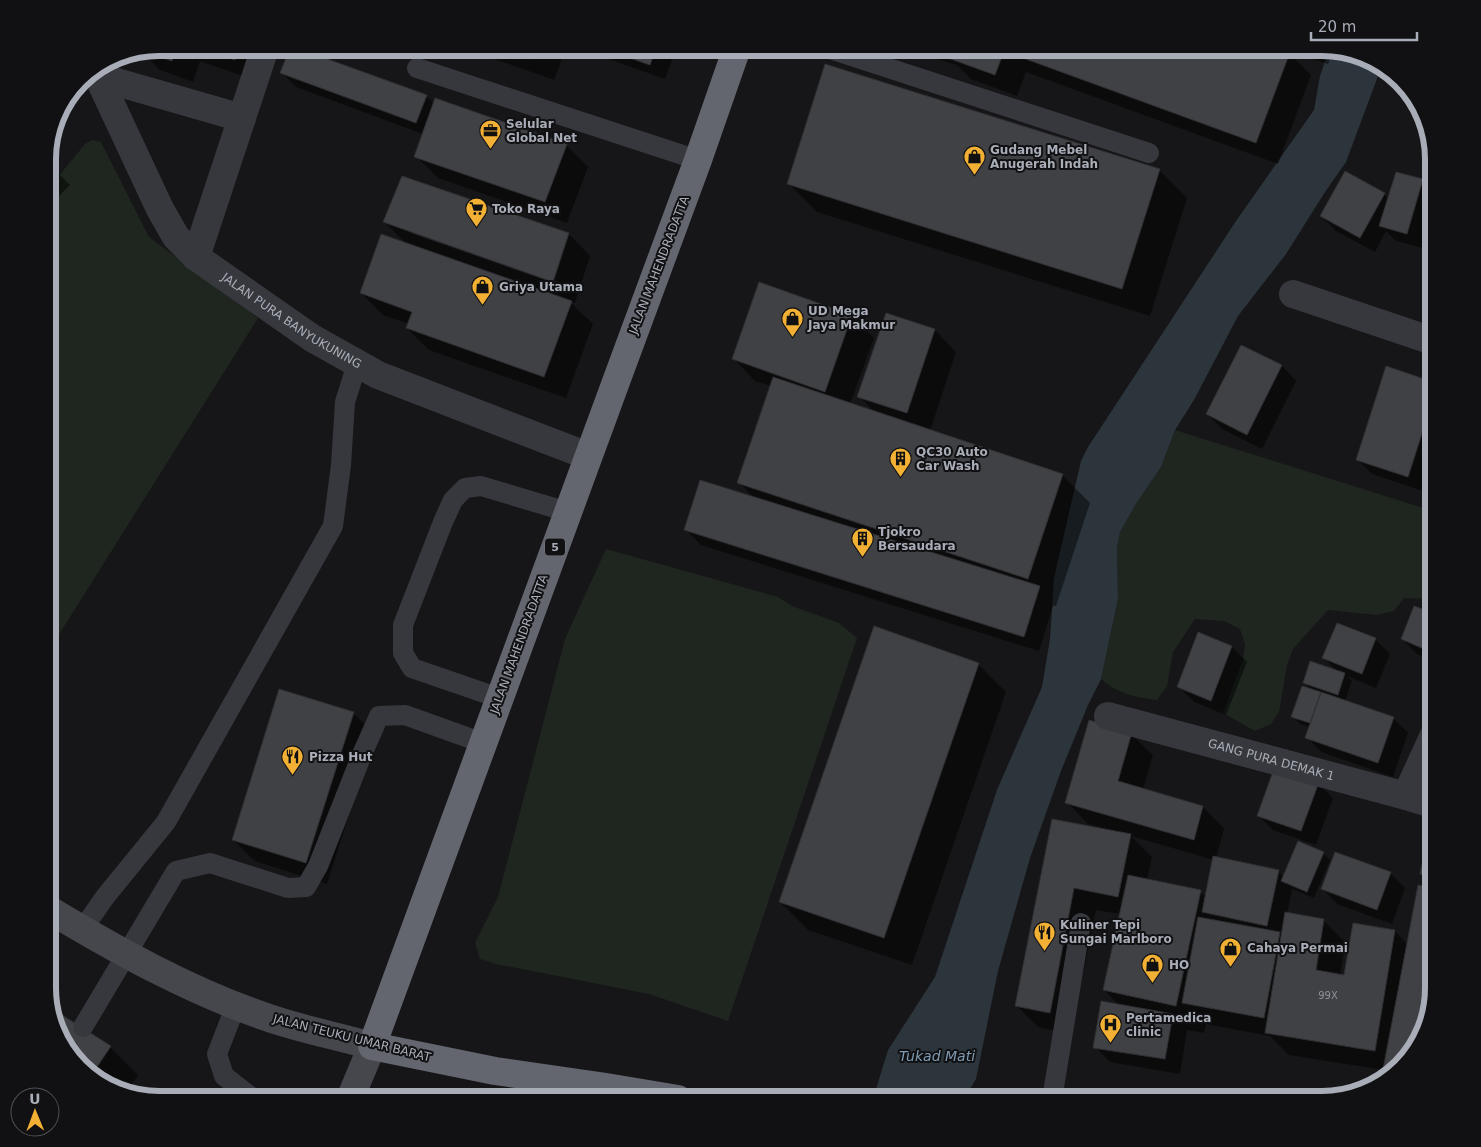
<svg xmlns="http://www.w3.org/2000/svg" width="1481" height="1147" font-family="'DejaVu Sans',sans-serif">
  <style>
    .green { fill: #1e261f }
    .water { fill: #2c353c }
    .shadow { fill: #0007; fill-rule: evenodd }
    .building { fill: #404145; stroke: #303034 }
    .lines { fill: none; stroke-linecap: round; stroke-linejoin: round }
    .lane { stroke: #37383d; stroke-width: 20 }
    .street { stroke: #37383d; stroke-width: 28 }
    .secondary { stroke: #45474d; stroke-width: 28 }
    .highway { stroke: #63666e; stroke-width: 28 }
    .labels { text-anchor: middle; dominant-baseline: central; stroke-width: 4; stroke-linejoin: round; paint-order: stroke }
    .number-label { font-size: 10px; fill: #8e929b }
    .shield { fill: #111113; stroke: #7b7e86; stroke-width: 1 }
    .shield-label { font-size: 11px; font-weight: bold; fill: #a8adb8 }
    .poi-label { font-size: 12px; font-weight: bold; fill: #a8adb8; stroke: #111113; text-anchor: start }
    .street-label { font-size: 12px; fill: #a8adb8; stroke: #111113 }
    .water-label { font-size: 14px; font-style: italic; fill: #7f9bb3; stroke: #111113 }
    .rim { fill: none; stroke: #a8adb8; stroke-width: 6 }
  </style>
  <rect width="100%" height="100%" fill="#161618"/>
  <path class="green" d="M 92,140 L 101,142 L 149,237 L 258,318 L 48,652 L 48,189 L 85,144 Z
    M 1175,430 L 1433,511 L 1433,599 L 1404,598 L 1394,611 L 1377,615 L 1328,610 L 1293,649 L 1287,665 L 1279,712 L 1271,724 L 1255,731 L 1223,713 L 1243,660 L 1245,644 L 1240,629 L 1224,621 L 1195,619 L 1173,652 L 1167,686 L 1157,700 C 1137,698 1116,693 1101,679 L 1118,599 L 1117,548 L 1120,532 L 1136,504 L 1161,467 Z
    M 606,549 L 778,597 L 792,606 L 839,623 L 857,638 L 728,1021 L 649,994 L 496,964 L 480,959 L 475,943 L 498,897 L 565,639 Z"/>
  <path class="water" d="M 1329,50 L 1381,68 L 1346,162 L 1325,192 L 1286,254 L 1238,316 L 1194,400 L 1175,430 L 1161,467 L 1136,504 L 1120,532 L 1117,548 L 1118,599 L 1101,679 L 1088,705 L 1061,771 L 1030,858 L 998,971 L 976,1079 L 964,1099 L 873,1099 L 888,1050 L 935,977 L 997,790 L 1042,687 L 1050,639 L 1054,578 L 1081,461 L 1088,447 L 1236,221 L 1314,110 L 1320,76 Z"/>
  <path class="shadow" d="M 160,48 L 269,48 L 257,81 L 200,61 L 193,82 L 160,70 L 141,51 Z
    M 291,48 L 426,96 L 434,104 L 566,145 L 588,167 L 567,223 L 438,178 L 416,156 L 423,134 L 296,87 L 282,73 Z
    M 335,48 L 350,48 L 348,53 Z
    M 463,48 L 566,48 L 554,80 Z
    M 577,48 L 676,48 L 665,79 Z
    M 898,48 L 1273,48 L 1289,53 L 1311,75 L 1278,164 L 1026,72 L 1017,96 L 971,79 L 957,65 Z
    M 1283,48 L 1322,48 L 1333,51 L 1328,64 Z
    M 56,122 L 59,125 L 54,131 Z
    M 1431,148 L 1433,159 L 1433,169 L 1427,162 Z
    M 48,163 L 70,185 L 48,207 Z
    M 1159,170 L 1187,198 L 1150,316 L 817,212 L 789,184 Z
    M 403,178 L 569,234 L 590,256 L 575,303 L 569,301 L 593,324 L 566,398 L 429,350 L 407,328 L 409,324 L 383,315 L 361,293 L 407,244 L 384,222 ZM 410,230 L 560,282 L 559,285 L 410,233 Z
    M 1422,180 L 1433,192 L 1433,207 L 1422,248 L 1396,241 L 1386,231 L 1375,252 L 1336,231 L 1321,216 L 1384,194 L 1389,199 Z
    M 760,284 L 852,316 L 874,338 L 850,404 L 875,413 L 859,396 L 886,314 L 935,330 L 956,352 L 930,431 L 1062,475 L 1090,503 L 1056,606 L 1053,606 L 1039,651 L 701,545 L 686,530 L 754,498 L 739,482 L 771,386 L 755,381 L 734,359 Z
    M 1241,347 L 1282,366 L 1296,381 L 1262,449 L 1222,429 L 1207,414 Z
    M 1387,368 L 1433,383 L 1433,459 L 1423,491 L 1372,474 L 1358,460 Z
    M 1415,607 L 1433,615 L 1433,661 L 1417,654 L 1402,639 Z
    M 1199,634 L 1232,647 L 1247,662 L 1226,715 L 1194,702 L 1179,687 Z
    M 1375,639 L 1390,654 L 1376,688 L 1347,676 L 1352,681 L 1345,701 L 1393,718 L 1408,733 L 1393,777 L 1321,752 L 1307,737 L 1310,727 L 1300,724 L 1293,716 L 1312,690 L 1304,682 L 1337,671 L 1324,658 Z
    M 978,664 L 1006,692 L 912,965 L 808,930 L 780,902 Z
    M 353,713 L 375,734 L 327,884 L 255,861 L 233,840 Z
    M 1131,734 L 1153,755 L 1143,790 L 1203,807 L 1224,829 L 1216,858 L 1278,871 L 1284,878 L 1323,853 L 1330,860 L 1314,898 L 1292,889 L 1287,914 L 1323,920 L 1345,942 L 1340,976 L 1345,976 L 1395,931 L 1408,945 L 1419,886 L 1433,889 L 1433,988 L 1410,1056 L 1383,1078 L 1384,1070 L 1289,1055 L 1270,1036 L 1206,1024 L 1204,1033 L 1187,1030 L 1180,1074 L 1110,1062 L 1095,1047 L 1120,1006 L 1104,990 L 1120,914 L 1096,910 L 1071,1034 L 1038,1027 L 1016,1005 L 1099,829 L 1100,827 L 1088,824 L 1067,802 ZM 1131,836 L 1214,860 L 1206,897 L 1200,892 L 1147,880 L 1152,857 Z
    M 1318,783 L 1333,798 L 1316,845 L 1273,830 L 1258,815 Z
    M 1428,841 L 1433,842 L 1433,885 L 1422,873 Z
    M 1390,873 L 1405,888 L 1392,924 L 1337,904 L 1323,889 Z
    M 59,1037 L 110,1047 L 138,1075 L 129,1089 L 91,1076 Z"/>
  <path class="building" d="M 160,48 L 176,48 L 172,61 L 143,51 Z
    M 199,48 L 240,48 L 235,60 Z
    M 290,48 L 297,48 L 427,95 L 416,123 L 280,73 Z
    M 500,48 L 537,48 L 532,59 Z
    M 602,48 L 656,48 L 650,65 Z
    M 952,48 L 1277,48 L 1290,52 L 1256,143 L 1004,51 L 995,75 L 948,58 Z
    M 825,64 L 1160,169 L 1122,289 L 787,184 Z
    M 435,98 L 567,144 L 545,202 L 414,157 Z
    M 1430,146 L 1433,159 L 1433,165 L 1425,163 Z
    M 48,162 L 56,170 L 48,178 Z
    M 1345,171 L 1385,193 L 1360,238 L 1320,216 Z
    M 1396,172 L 1423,179 L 1407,234 L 1379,226 Z
    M 402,176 L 569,233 L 553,282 L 383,222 Z
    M 381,234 L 572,301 L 544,377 L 406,328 L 412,312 L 360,293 Z
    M 759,282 L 852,315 L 825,392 L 732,359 Z
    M 1433,283 L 1433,302 L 1428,300 Z
    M 886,313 L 935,329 L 907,413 L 857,397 Z
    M 1241,345 L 1282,365 L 1247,435 L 1206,414 Z
    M 1386,366 L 1433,382 L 1433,399 L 1408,477 L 1356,460 Z
    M 773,377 L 1063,474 L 1028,579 L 737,483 Z
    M 700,480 L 1040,586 L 1024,637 L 684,530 Z
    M 1414,606 L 1433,613 L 1433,653 L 1401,639 Z
    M 1337,623 L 1376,638 L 1362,674 L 1322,658 Z
    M 874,626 L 979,663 L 884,938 L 779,902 Z
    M 1198,632 L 1232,646 L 1211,701 L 1177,687 Z
    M 1310,661 L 1345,673 L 1338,695 L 1303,683 Z
    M 1302,686 L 1321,692 L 1310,723 L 1291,717 Z
    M 279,689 L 354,712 L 306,863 L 232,840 Z
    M 1321,692 L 1394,717 L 1378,763 L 1305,738 Z
    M 1089,720 L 1132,732 L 1118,781 L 1203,806 L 1194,840 L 1065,803 Z
    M 1275,766 L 1319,782 L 1301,831 L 1257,816 Z
    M 1052,819 L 1131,834 L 1118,897 L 1074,888 L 1050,1013 L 1015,1006 Z
    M 1427,840 L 1433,841 L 1433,876 L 1420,874 Z
    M 1298,841 L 1324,852 L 1307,892 L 1281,881 Z
    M 1335,852 L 1391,872 L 1377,910 L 1321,889 Z
    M 1213,856 L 1279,870 L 1267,926 L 1202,912 Z
    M 1128,875 L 1201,890 L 1176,1006 L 1103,990 Z
    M 1418,885 L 1433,888 L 1433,988 L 1410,1056 L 1381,1080 Z
    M 1285,912 L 1324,919 L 1316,970 L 1344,975 L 1353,923 L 1395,930 L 1375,1051 L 1265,1033 Z
    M 1198,917 L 1280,932 L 1264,1018 L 1182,1003 Z
    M 1101,1001 L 1173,1014 L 1165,1059 L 1093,1048 Z
    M 51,1008 L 111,1046 L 91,1076 L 59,1037 Z
    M 169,1091 L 183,1099 L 163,1099 Z"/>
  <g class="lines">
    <path class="lane" d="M 827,48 L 1149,153
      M 417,68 L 698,160
      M 499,698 L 412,668 L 403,653 L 403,625 L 443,522 L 453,500 L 465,488 L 481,486 L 568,512
      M 82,930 L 105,897 L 166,822 L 333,526 L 341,465 L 345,402 L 357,364
      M 236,1005 L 217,1054 L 224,1076 L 254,1099
      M 83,1027 L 176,871 L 210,863 L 288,888 L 306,887 L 318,866 L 363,752 L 379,716 L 405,715 L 483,743
      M 1052,1099 L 1081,923"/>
    <g class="street">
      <path id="s1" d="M 95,70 L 160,209 L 176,237 L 196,257 L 312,338 L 378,375 L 588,456"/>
      <path d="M 99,77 L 242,118"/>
      <path d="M 196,257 L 265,48"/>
      <path d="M 1293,294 L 1433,341"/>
      <path id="s2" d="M 1108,716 L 1406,796 L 1433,804"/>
      <path d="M 1406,796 L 1433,737"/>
    </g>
    <path class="secondary" d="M 48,909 C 116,950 190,991 266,1017 C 300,1029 337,1036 372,1046 L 350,1099"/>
    <path class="highway" d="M 678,1099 L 606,1087 L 495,1071 L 372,1046 L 617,379 L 698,160 L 737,48"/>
  </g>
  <defs>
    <symbol id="office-pin" viewBox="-11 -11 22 30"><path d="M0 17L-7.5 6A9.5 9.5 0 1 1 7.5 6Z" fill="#f2b134" stroke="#111113"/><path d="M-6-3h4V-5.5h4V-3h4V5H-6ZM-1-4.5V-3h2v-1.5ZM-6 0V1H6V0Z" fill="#111"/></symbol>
    <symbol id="shop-pin" viewBox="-11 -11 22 30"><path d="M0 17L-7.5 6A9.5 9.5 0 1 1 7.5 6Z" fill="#f2b134" stroke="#111113"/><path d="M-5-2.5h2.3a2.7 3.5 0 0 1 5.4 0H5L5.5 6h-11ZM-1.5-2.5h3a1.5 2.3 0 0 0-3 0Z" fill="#111"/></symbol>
    <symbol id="supermarket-pin" viewBox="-11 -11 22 30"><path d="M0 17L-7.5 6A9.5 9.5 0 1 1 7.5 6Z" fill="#f2b134" stroke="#111113"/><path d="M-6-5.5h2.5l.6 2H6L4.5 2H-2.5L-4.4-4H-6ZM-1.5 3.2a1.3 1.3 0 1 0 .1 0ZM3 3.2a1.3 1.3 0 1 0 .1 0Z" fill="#111"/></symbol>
    <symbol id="building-pin" viewBox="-11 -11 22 30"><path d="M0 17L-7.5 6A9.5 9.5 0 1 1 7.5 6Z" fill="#f2b134" stroke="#111113"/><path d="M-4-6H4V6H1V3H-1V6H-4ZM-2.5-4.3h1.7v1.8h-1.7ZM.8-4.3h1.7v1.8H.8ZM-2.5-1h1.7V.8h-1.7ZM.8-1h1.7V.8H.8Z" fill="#111"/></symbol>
    <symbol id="restaurant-pin" viewBox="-11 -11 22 30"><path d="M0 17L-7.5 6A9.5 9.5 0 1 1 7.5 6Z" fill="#f2b134" stroke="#111113"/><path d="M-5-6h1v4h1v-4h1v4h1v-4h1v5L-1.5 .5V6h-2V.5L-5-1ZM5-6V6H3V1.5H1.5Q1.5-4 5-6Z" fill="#111"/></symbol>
    <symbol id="hospital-pin" viewBox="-11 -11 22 30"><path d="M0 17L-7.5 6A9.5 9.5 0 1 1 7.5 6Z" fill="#f2b134" stroke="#111113"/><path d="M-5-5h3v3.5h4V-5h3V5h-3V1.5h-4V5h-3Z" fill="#111"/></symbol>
  </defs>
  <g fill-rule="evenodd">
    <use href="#office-pin" x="478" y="118" width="25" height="34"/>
    <use href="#shop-pin" x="962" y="144" width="25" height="34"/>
    <use href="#supermarket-pin" x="464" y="196" width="25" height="34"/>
    <use href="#shop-pin" x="470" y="274" width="25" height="34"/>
    <use href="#shop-pin" x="780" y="306" width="25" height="34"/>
    <use href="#building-pin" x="888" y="446" width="25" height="34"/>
    <use href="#building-pin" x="850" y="526" width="25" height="34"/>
    <use href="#restaurant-pin" x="280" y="744" width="25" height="34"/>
    <use href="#restaurant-pin" x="1032" y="920" width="25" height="34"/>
    <use href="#shop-pin" x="1218" y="936" width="25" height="34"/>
    <use href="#shop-pin" x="1140" y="952" width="25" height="34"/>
    <use href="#hospital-pin" x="1098" y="1012" width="25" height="34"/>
  </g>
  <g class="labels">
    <g class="number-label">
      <text x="1328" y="995">99X</text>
    </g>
    <rect class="shield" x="545" y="538.5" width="20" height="17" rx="4"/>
    <g class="shield-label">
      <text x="555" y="547">5</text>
    </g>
    <g class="poi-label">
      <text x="506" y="124">Selular<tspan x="506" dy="14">Global Net</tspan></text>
      <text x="990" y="150">Gudang Mebel<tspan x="990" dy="14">Anugerah Indah</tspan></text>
      <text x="492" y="209">Toko Raya</text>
      <text x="499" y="287">Griya Utama</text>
      <text x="808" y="311">UD Mega<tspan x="808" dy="14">Jaya Makmur</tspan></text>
      <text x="916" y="452">QC30 Auto<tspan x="916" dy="14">Car Wash</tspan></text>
      <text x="878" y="532">Tjokro<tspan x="878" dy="14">Bersaudara</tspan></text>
      <text x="309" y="757">Pizza Hut</text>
      <text x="1060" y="925">Kuliner Tepi<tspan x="1060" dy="14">Sungai Marlboro</tspan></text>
      <text x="1247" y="948">Cahaya Permai</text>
      <text x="1169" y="965">HO</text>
      <text x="1126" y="1018">Pertamedica<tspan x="1126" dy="14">clinic</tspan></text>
    </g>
    <g class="street-label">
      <text transform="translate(659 265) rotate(-69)">JALAN MAHENDRADATTA</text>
      <text stroke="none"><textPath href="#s1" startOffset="329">JALAN PURA BANYUKUNING</textPath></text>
      <text transform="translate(519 644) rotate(-70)">JALAN MAHENDRADATTA</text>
      <text stroke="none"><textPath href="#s2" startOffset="169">GANG PURA DEMAK 1</textPath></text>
      <text transform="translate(352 1038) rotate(14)">JALAN TEUKU UMAR BARAT</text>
    </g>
    <g class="water-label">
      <text x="937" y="1056">Tukad Mati</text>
    </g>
  </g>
  <path d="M0 0H1481V1147H0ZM159 56H1322A103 103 0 0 1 1425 159V988A103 103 0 0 1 1322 1091H159A103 103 0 0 1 56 988V159A103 103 0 0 1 159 56Z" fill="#111113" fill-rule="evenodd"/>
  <path class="rim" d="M159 56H1322A103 103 0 0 1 1425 159V988A103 103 0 0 1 1322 1091H159A103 103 0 0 1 56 988V159A103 103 0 0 1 159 56Z"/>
  <g transform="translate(35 1112) rotate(359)"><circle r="24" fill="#111113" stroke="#4d4f55"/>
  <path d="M0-4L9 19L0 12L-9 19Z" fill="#f2b134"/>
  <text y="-8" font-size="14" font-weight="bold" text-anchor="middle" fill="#a8adb8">U</text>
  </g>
  <path d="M1311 32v8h106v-8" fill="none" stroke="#a8adb8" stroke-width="2.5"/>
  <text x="1318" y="32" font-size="15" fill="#a8adb8" stroke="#111113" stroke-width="4" paint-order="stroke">20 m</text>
</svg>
